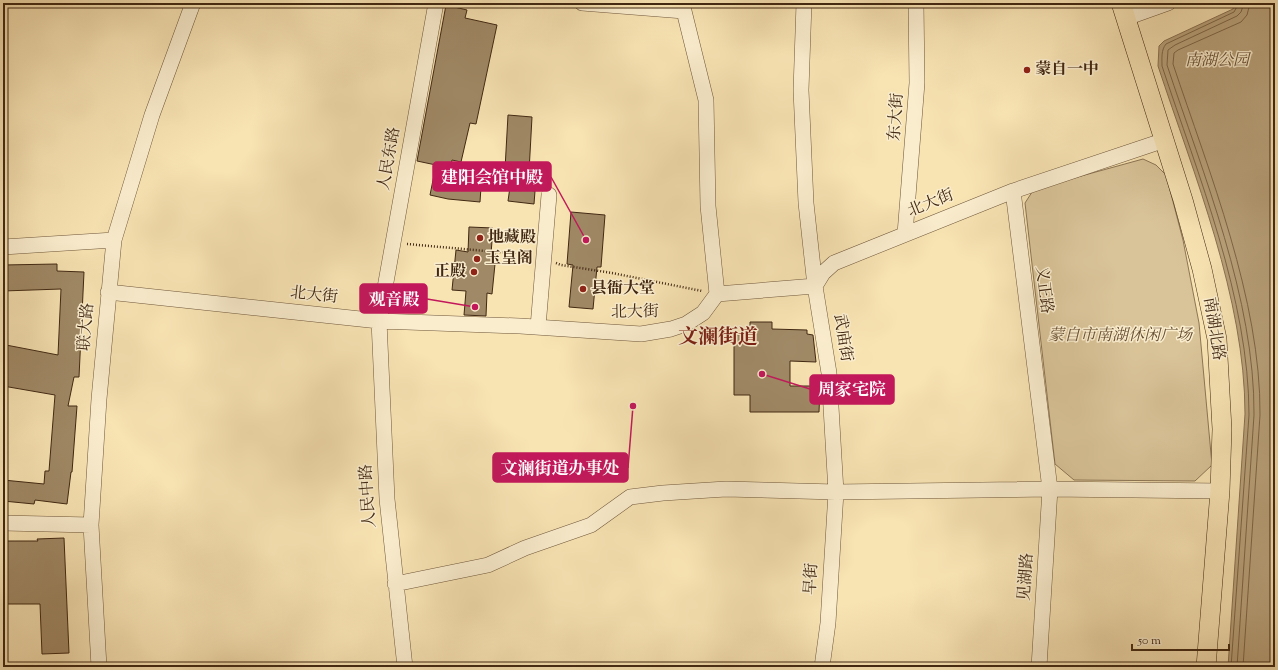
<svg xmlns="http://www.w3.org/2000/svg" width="1278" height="670" font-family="'Sorts Mill Goudy','Noto Serif SC',serif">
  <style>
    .green { fill: #d9c398; stroke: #8d7655 }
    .water { fill: #baa37c; stroke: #8a7252 }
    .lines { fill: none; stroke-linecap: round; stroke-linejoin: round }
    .shore { stroke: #7e6647; stroke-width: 1 }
    .building { fill: #a08966; stroke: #412812 }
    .minor-casing { stroke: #6f573a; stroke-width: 16 }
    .major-casing { stroke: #412812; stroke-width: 20 }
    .path { stroke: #412812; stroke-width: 2.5; stroke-dasharray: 1 2; stroke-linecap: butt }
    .minor { stroke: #faedce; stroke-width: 15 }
    .major { stroke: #f8e3b3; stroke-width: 19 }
    .poi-dot { fill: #8f2418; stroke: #faedce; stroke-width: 1.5 }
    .labels { text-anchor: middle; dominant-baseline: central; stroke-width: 3; stroke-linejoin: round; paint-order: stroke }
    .park-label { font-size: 16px; font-style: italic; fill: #674f34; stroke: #faedce }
    .poi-label { font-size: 16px; font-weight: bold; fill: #412812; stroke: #faedce; text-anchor: start }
    .street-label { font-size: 16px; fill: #412812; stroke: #faedce }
    .district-label { font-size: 20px; font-weight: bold; fill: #7a1f14; stroke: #faedce }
    .leader { fill: none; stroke: #c2185b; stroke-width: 1.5 }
    .callout-dot { fill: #c2185b; stroke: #faedce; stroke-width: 1.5 }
    .callout { fill: #c2185b; stroke: #c2185b; stroke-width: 1.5 }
    .callout-label { font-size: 17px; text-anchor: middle; font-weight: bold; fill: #fff }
  </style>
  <rect width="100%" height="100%" fill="#f8e3b3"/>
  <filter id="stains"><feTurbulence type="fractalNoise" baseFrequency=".005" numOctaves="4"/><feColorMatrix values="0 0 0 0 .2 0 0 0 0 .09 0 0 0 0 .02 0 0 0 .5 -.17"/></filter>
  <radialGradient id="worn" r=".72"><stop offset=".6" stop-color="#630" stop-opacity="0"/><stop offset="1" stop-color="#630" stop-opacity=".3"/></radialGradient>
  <path class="green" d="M 1143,159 L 1156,165 L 1166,175 L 1183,240 L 1199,323 L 1212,465 L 1195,481 L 1074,480 L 1055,464 L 1025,203 L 1034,189 Z"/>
  <path class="water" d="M 1235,3 L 1275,3 L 1275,667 L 1228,667 L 1245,414 C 1245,298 1194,175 1158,66 L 1159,46 L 1164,41 L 1233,9 Z"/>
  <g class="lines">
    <path class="shore" d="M 1231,667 L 1249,415 C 1249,299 1198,175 1162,66 C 1162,58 1161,50 1166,44 L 1234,12 L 1239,3
      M 1237,667 L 1254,415 C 1255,299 1203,174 1167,65 L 1168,50 L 1175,45 L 1237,16 L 1241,12 L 1244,3
      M 1243,667 L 1260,415 C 1261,300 1209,172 1173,64 L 1174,53 L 1178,50 L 1241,22 L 1247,15 L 1250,3"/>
  </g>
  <path class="building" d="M 446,5 L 467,10 L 465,18 L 497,25 L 476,124 L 470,123 L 461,162 L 452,160 L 447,184 L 481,187 L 480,202 L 448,199 L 430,195 L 436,165 L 417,161 Z
    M 508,115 L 532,117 L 528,190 L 535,191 L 534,204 L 508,201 L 510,187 L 504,187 Z
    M 571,212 L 605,215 L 601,267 L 597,267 L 593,309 L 569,307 L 573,265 L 567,264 Z
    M 469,227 L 493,228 L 491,254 L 496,254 L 492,294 L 487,293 L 486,316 L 464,315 L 466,291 L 452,290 L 456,250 L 468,252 Z
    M 57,264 L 57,271 L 84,272 L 79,377 L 74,377 L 68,406 L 77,406 L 72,472 L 71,472 L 67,504 L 35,500 L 34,504 L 3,501 L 3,480 L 44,484 L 45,471 L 49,471 L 55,395 L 3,386 L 3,358 L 6,345 L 58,355 L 61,289 L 3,291 L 3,265 Z
    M 750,322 L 772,322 L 772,329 L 807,330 L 807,334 L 813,335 L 816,362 L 790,361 L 790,386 L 820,386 L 819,412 L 750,412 L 750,395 L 734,395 L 734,335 L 750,335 Z
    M 64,538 L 69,653 L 42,654 L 40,604 L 3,604 L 3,541 L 38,541 L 37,539 Z"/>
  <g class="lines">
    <defs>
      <path id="minor" d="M 582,3 L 684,11 L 706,100 L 708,206 L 717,294
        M 804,3 L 801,90 L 806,203 L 815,286 L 829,373 L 836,492 L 828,623 L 822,667
        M 1126,18 L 1168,3
        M 1013,191 L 1050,489 L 1039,667
        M 905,234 L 917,83 L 916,3
        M 3,247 L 114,240
        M 108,292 L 379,321 L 520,326 L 641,334 L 671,329 L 686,324 L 703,313 L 717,294 L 815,286 L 823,273 L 834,263 L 1013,191 L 1165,140
        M 538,327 L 549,195
        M 3,523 L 91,525
        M 395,584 L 488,565 L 525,548 L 591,525 L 630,497 L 663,493 L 726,489 L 836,492 L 1050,489 L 1220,491
        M 99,667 L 91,525 L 99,399 L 114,240 L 152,115 L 193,3
        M 405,667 L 387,499 L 379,321 L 436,3"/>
      <path id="major" d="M 1121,3 L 1183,200 L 1202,269 L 1217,339 L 1222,429 L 1220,491 L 1206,667"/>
    </defs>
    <use href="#minor" class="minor-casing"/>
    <use href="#major" class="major-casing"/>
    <path class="path" d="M 407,244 L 497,252 L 531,253
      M 556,263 L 561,265 L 612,273 L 702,291"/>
    <use href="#minor" class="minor"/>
    <use href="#major" class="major"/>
  </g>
  <g class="poi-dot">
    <circle cx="1027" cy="70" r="4"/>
    <circle cx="480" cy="238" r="4"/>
    <circle cx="477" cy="259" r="4"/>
    <circle cx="474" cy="272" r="4"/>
    <circle cx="583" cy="289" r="4"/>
  </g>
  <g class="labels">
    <g class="park-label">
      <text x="1217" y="61">南湖公园</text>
      <text x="1120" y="336">蒙自市南湖休闲广场</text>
    </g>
    <g class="poi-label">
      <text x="1035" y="70">蒙自一中</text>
      <text x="488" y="238">地藏殿</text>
      <text x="485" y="259">玉皇阁</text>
      <text x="466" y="272" text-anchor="end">正殿</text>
      <text x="591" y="289">县衙大堂</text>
    </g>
    <g class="street-label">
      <text transform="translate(897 117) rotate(-86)">东大街</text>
      <text transform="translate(390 159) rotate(-80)">人民东路</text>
      <text transform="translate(931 204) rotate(-22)">北大街</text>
      <text transform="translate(1043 290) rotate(83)">义正路</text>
      <text transform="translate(314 296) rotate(6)">北大街</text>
      <text transform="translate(635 313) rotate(-1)">北大街</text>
      <text transform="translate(87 327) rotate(-85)">联大路</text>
      <text transform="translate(1213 329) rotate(81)">南湖北路</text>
      <text transform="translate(842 338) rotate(81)">武庙街</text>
      <text transform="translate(369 496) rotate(-94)">人民中路</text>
      <text transform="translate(1027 577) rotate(-86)">见湖路</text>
      <text transform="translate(812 579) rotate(-86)">早街</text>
    </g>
    <g class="district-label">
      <text x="718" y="338">文澜街道</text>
    </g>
  </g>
  <path class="leader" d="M586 240L551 177M475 307L427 299M762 374L810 389M633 406L628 468"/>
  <g class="callout-dot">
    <circle cx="586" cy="240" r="4"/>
    <circle cx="475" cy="307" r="4"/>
    <circle cx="762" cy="374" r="4"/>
    <circle cx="633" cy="406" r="4"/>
  </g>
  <g class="callout">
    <rect x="433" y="162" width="118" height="29" rx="4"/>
    <rect x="360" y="284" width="67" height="29" rx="4"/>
    <rect x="810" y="375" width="84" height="29" rx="4"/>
    <rect x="493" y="453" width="135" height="29" rx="4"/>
  </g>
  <g class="callout-label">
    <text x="492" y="183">建阳会馆中殿</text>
    <text x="394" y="305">观音殿</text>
    <text x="852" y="395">周家宅院</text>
    <text x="560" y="474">文澜街道办事处</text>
  </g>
  <rect width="1278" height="670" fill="none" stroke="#f8e3b3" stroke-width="16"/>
  <rect x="4" y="4" width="1270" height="662" fill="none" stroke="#412812" stroke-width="2"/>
  <rect x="8" y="8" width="1262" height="654" fill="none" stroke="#412812"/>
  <path d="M1132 644v6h97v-6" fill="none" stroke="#412812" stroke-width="2"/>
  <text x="1138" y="644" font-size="12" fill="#412812" stroke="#faedce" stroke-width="3" paint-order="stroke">50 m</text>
  <rect width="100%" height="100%" filter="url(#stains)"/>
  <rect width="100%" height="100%" fill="url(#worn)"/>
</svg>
